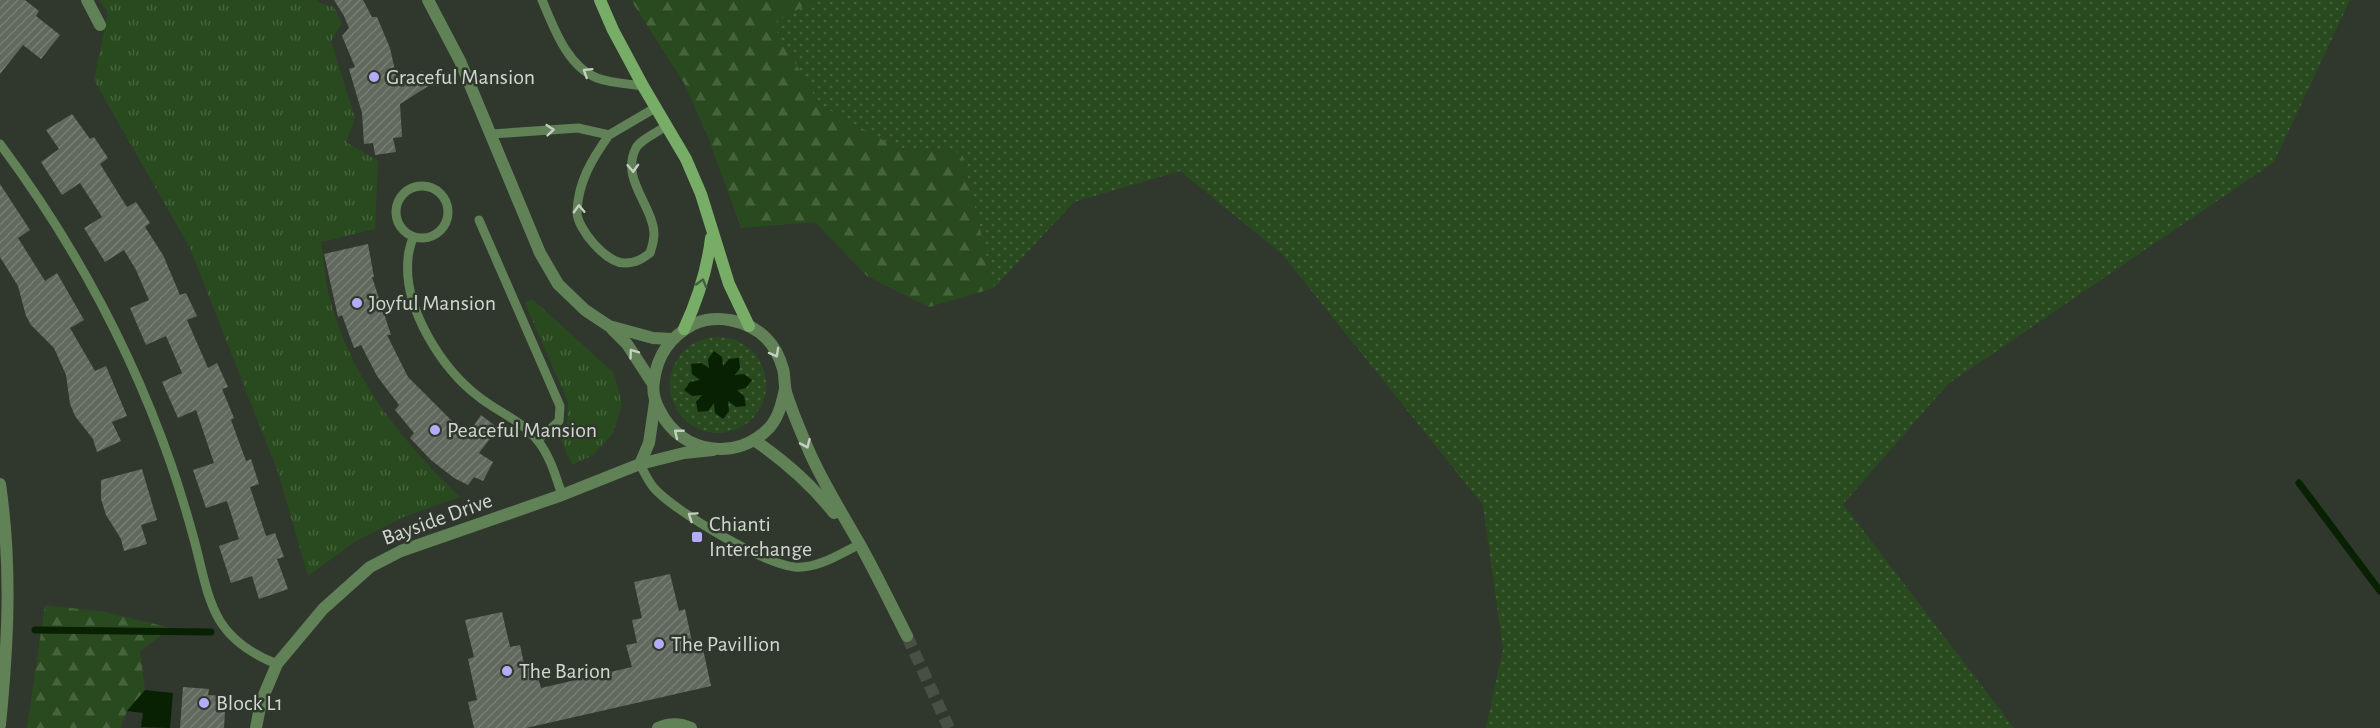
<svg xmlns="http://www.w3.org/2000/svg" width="2380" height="728" font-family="'Alegreya Sans',sans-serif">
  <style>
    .grass { fill: url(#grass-dots) }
    .forest { fill: url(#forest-firs) }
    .park { fill: url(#park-tufts) }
    .water { fill: #082102 }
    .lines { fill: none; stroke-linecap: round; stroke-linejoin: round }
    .stream { stroke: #082102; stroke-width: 7 }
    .building { fill: url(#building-hatch) }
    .tertiary-tunnel { stroke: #485046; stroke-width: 12; stroke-dasharray: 12 6; stroke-linecap: butt }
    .service { stroke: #618257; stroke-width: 9 }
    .minor { stroke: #618257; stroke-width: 12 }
    .tertiary { stroke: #618257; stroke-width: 12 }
    .secondary { stroke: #78ad68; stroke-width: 12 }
    .oneway { stroke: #c6cec4 }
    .oneway2 { stroke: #465b3f }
    .poi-dot { fill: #b5acf8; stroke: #30382e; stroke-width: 2 }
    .labels { text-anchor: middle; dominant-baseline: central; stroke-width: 5; stroke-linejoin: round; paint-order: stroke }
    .poi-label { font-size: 22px; fill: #d1d6d0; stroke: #30382e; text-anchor: start }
    .street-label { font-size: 22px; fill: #d1d6d0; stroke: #30382e }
  </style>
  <defs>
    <pattern id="grass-dots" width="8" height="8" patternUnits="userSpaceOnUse" patternTransform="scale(1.5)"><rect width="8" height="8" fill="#294a1e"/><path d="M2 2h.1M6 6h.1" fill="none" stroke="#47633e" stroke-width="1.8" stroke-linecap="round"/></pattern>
    <pattern id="forest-firs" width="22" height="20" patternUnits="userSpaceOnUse" patternTransform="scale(1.5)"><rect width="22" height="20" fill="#294a1e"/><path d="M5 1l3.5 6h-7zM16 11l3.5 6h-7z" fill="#47633e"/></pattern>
    <pattern id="park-tufts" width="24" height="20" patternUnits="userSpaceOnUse" patternTransform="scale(1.5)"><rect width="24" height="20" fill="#294a1e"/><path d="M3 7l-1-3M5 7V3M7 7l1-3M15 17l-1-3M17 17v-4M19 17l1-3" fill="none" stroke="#47633e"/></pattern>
    <pattern id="building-hatch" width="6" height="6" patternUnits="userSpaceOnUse" patternTransform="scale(1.5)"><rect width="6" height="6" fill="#61695e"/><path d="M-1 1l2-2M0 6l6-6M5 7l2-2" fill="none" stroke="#777e74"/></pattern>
  </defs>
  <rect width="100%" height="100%" fill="#30382e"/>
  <path class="grass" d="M 815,0 L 2350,0 L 2274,162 L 1948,384 L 1843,504 L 2014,728 L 1486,728 L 1503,649 L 1483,505 L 1282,254 L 1180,171 L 1074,202 L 994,288 L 962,153 L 897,148 L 820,105 L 772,24 Z
    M670 385a48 48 0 1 1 96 0a48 48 0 1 1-96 0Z"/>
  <path class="forest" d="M 631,0 L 815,0 L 772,24 L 820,105 L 897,148 L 962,153 L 994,288 L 929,307 L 867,276 L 815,222 L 741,228 L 707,134 L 684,83 Z
    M 45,605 L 105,612 L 171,628 L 140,651 L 145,690 L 127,711 L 120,728 L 27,728 Z"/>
  <path class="park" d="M 99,0 L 317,0 L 320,3 L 334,7 L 342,23 L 331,41 L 355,118 L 346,142 L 378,161 L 375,229 L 321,242 C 323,258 325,276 328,292 C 348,375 400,439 460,497 L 401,518 L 356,541 L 308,576 L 278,472 L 190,248 L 94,80 L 108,12 Z
    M 532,299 L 614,373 L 622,405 L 613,433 L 593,455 L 572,465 L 558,433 L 567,425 L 568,402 L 525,303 Z"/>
  <path class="water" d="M 714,351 L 722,357 L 723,366 L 729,359 L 739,358 L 740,368 L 735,375 L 744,374 L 752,380 L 746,388 L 737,390 L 744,396 L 746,406 L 736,407 L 728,401 L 729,411 L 723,419 L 715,413 L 714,403 L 708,411 L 698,412 L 696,402 L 702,395 L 692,396 L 684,390 L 690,382 L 700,380 L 692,374 L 691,364 L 701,363 L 709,368 L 708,359 Z
    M 145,690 L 173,693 L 170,728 L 141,727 L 143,713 L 127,711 Z"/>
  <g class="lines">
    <path class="stream" d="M 2299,483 L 2380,591
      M 35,630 L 211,632"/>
  </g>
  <path class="building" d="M 0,0 L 25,0 L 39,11 L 36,16 L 60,35 L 41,59 L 23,45 L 0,74 Z
    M 334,0 L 363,0 L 372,17 L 377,17 L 390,48 L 398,84 L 422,71 L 430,85 L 400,104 L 402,137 L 393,138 L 396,152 L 375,155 L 373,143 L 364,144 L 362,113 L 349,69 L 355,67 L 342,36 L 349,28 L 344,16 Z
    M 72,114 L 90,139 L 94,137 L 108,158 L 100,164 L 127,207 L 136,202 L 150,223 L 145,227 L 163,255 L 180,295 L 186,293 L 197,316 L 187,320 L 208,368 L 217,363 L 228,387 L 222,389 L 234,418 L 231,420 L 246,461 L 251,459 L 259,484 L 250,487 L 266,536 L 275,533 L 284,557 L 277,559 L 288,589 L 259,599 L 252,576 L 231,583 L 219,546 L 239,539 L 227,501 L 206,508 L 193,470 L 214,463 L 196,410 L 178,418 L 162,382 L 182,373 L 166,336 L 146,345 L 130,308 L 149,300 L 136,270 L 124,250 L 105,262 L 84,228 L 102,217 L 80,183 L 62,195 L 41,162 L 59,149 L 46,130 Z
    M 0,184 L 30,230 L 18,238 L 45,281 L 57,273 L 84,320 L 70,328 L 95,371 L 106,366 L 127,416 L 112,422 L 121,441 L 97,452 L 93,439 L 75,416 L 70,404 L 66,375 L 54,348 L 31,325 L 26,316 L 18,286 L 0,257 Z
    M 368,244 L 374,277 L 372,277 L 391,335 L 387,335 L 408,377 L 467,436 L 481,415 L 498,428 L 479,453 L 493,462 L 483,481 L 474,477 L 468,485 L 454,478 L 431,460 L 410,438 L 414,433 L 395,410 L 399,405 L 377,376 L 361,345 L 354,348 L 342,315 L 338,317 L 324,254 Z
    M 142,469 L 157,520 L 141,525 L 147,544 L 124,551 L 121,539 L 106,515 L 101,499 L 101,480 Z
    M 670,574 L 679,611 L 685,609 L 694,651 L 703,649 L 711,686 L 526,728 L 474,728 L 468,702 L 477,700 L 468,659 L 474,657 L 465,620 L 502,612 L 510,647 L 520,645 L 525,668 L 535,666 L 541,688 L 632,667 L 626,645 L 637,643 L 632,620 L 642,618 L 634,582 Z
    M 183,687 L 209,689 L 208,695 L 226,696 L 224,728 L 180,728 Z"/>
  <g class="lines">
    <path class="tertiary-tunnel" d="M 907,636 L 949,728"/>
    <path class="service" d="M 542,0 C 554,28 567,66 597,78 C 611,83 629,84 643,86
      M 492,134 L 578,128 L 609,135 L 655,108
      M 609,135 C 592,159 578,182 577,212 C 577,229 607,264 625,263 C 636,263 642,259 650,253 C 652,247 654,240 654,234 C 653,205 620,179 636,148 C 640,140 658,132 666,126
      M 0,144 C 73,242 131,349 171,464 C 180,490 188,517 195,543 C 202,569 206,597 220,621 C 233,642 254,655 277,664
      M396 212a26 26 0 1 1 52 0a26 26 0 1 1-52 0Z
      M 479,220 L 560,406 L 559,421 L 538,440
      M 413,237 C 411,244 408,252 408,259 C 403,308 442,369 479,397 C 498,412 524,422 538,441 C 550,456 556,477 562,495
      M 640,464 C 644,472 648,481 654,488 C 674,511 764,564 795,567 C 817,569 840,554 860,544"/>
    <path class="minor" d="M 87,0 L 100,25
      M 640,464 L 649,443 L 655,402
      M 256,728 L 261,702 L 277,664 L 323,609 L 370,567 L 401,551 L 562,495 L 640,464 L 684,453 L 713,450
      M 658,728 C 669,723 680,723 691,728"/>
    <path class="tertiary" d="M 428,0 L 460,61 L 540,253 L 558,284 L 585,310 L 609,326 L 653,338 L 672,339
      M 612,329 L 627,344 L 653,384
      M 785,389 C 782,403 779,416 770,427 C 738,462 681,454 660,411 C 655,402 652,391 654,381 C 657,355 671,336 694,324 C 717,314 748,320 766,338 C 774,346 780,358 783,369 C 785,376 784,384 786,392 C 792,412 801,432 809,451 C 823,483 842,513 859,543 C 876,573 891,605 907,636
      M 754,440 C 785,461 811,484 834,513
      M 0,484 C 12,566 8,643 0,725"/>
    <path class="secondary" d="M 600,0 L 613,30 L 643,86 L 686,159 L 701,194 L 729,284 L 749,326
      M 684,329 C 698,299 707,271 711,238"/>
  </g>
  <defs><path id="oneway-chevron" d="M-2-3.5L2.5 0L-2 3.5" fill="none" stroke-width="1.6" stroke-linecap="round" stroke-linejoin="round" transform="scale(1.5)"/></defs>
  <g class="oneway">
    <use href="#oneway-chevron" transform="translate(587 72) rotate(-148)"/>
    <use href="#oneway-chevron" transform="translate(550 130) rotate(-5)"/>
    <use href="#oneway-chevron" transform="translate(633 168) rotate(87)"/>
    <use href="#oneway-chevron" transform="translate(579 209) rotate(-92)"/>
    <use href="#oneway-chevron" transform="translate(633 353) rotate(-126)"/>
    <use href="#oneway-chevron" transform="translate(775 353) rotate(61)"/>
    <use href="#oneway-chevron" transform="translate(678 433) rotate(-141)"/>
    <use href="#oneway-chevron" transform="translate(806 444) rotate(66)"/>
    <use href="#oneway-chevron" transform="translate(692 516) rotate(-146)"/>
  </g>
  <use class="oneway2" href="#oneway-chevron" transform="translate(702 283) rotate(-74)"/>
  <g class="poi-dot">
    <circle cx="374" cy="77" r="6"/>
    <circle cx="357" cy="303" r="6"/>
    <circle cx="435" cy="430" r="6"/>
    <rect x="691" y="531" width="12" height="12" rx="3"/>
    <circle cx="659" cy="644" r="6"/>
    <circle cx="507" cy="671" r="6"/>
    <circle cx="204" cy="703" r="6"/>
  </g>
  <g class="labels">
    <g class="poi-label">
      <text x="386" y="77">Graceful Mansion</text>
      <text x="369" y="303">Joyful Mansion</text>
      <text x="447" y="430">Peaceful Mansion</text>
      <text x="709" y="524">Chianti<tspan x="709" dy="25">Interchange</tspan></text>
      <text x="671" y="644">The Pavillion</text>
      <text x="519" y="671">The Barion</text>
      <text x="216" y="703">Block L1</text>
    </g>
    <g class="street-label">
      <text transform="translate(437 519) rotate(-20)">Bayside Drive</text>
    </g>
  </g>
</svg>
